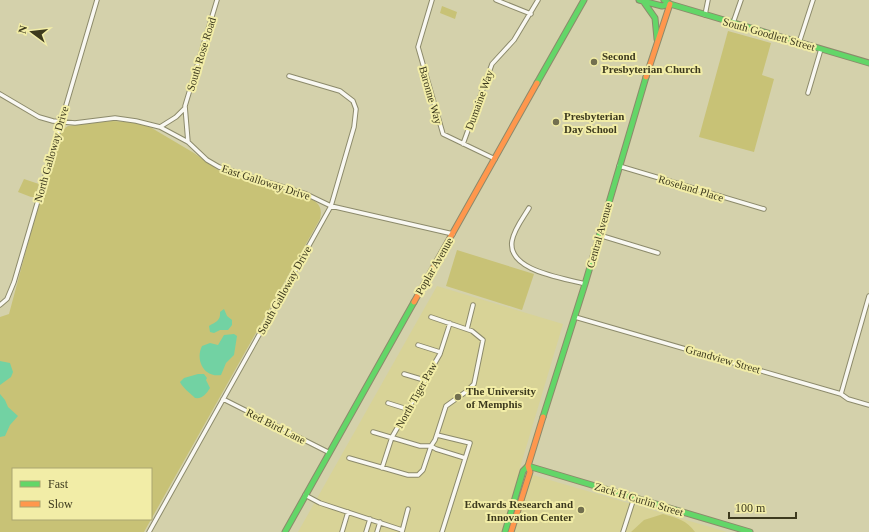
<svg xmlns="http://www.w3.org/2000/svg" width="869" height="532" font-family="Georgia,serif">
  <style>
    .built { fill: #d8d397 }
    .green { fill: #c8c276; fill-rule: evenodd }
    .water { fill: #72d2a3 }
    .lines { fill: none; stroke-linecap: round; stroke-linejoin: round }
    .street-casing { stroke: #8c8a6b; stroke-width: 5.5 }
    .fast-casing { stroke: #8c8a6b; stroke-width: 7 }
    .slow-casing { stroke: #8c8a6b; stroke-width: 7 }
    .street { stroke: #f9f8f2; stroke-width: 3.5 }
    .fast { stroke: #63d668; stroke-width: 5 }
    .slow { stroke: #ff974d; stroke-width: 5 }
    .poi-dot { fill: #726f4f; stroke: #f2eda7; stroke-width: 1.5 }
    .labels { text-anchor: middle; dominant-baseline: central; stroke-width: 4; stroke-linejoin: round; paint-order: stroke }
    .street-label { font-size: 11px; fill: #3d3a1e; stroke: #f2eda7 }
    .poi-label { font-size: 11px; font-weight: bold; fill: #3d3a1e; stroke: #f2eda7; text-anchor: start }
  </style>
  <rect width="100%" height="100%" fill="#d4d1ab"/>
  <path class="built" d="M 437,286 L 563,324 L 519,471 L 727,532 L 298,532 Z"/>
  <path class="green" d="M 442,6 L 457,12 L 455,19 L 440,13 Z
    M 728,31 L 771,43 L 762,75 L 774,79 L 754,152 L 699,137 Z
    M 111,121 L 133,122 L 150,127 L 194,153 L 218,170 L 313,200 C 321,205 322,211 320,219 L 144,532 L 0,532 L 0,317 L 9,314 L 40,198 L 62,130 L 68,126 ZM 13,469 L 151,469 L 151,519 L 13,519 Z
    M 24,179 L 39,184 L 35,197 L 31,197 L 18,192 Z
    M 457,250 L 534,274 L 522,310 L 446,286 Z
    M 663,514 C 676,518 687,520 695,532 L 631,532 L 644,520 Z"/>
  <path class="water" d="M 224,309 L 227,316 L 232,320 L 232,325 L 228,330 L 220,330 L 214,333 L 210,332 L 209,326 C 215,322 221,321 220,312 Z
    M 234,334 L 237,336 L 234,355 L 226,363 L 221,375 C 204,378 195,360 202,346 L 210,343 L 218,345 L 224,335 Z
    M 0,361 L 10,363 L 13,372 L 11,377 L 0,385 Z
    M 198,374 L 204,374 L 207,378 L 206,380 L 210,388 C 206,394 203,399 195,398 C 191,394 182,387 180,382 L 184,378 Z
    M 0,394 L 5,400 L 8,407 L 18,416 L 10,425 L 5,436 L 0,437 Z"/>
  <g class="lines">
    <defs>
      <path id="street" d="M 432,0 L 418,47 L 443,134 L 495,159
        M 496,0 L 531,14
        M 705,15 L 708,0
        M 733,23 L 741,0
        M 799,43 L 813,0
        M 808,93 L 821,49
        M 0,94 L 39,117 L 53,121 L 75,123 L 115,118 L 136,121 L 160,127 L 188,142 L 207,160 L 219,167 L 306,194 L 331,206 L 453,234
        M 160,127 L 176,117 L 185,108
        M 188,142 L 185,106 L 217,0
        M 463,144 L 492,64 L 514,40 L 538,0
        M 619,166 L 764,209
        M 529,208 C 523,218 514,229 512,241 C 507,271 564,278 585,284
        M 599,235 L 658,253
        M 0,305 L 7,299 L 14,282 L 97,0
        M 575,317 L 841,394 L 848,399 L 869,405
        M 467,329 L 473,305
        M 418,345 L 440,352
        M 404,374 L 424,380
        M 841,394 L 869,296
        M 223,399 L 328,452
        M 388,403 L 407,409
        M 373,432 L 420,446 L 431,446 L 436,449 L 465,458
        M 437,435 L 470,443 L 442,532
        M 349,458 L 408,475 L 418,475 L 423,470 L 431,446 L 435,440 L 446,406 L 467,391 L 474,384 L 483,340 L 472,331 L 431,317
        M 382,468 L 392,437 L 440,354 L 450,323
        M 305,495 L 320,503 L 402,530
        M 149,532 L 331,206 L 354,127 L 356,109 L 353,101 L 340,91 L 289,76
        M 342,532 L 348,512
        M 366,532 L 370,519
        M 377,532 L 380,522
        M 402,532 L 408,509
        M 623,532 L 634,498"/>
      <path id="fast" d="M 639,0 L 662,6 L 670,4
        M 664,0 L 670,4 L 869,63
        M 643,1 L 655,18 L 657,39
        M 537,83 L 584,0
        M 543,417 L 585,284 L 646,77
        M 528,466 L 750,532
        M 285,532 L 414,302
        M 505,532 L 523,471 L 528,466"/>
      <path id="slow" d="M 646,77 L 670,4
        M 414,302 L 537,83
        M 511,532 L 530,472 L 528,466 L 543,417"/>
    </defs>
    <use href="#street" class="street-casing"/>
    <use href="#fast" class="fast-casing"/>
    <use href="#slow" class="slow-casing"/>
    <use href="#street" class="street"/>
    <use href="#fast" class="fast"/>
    <use href="#slow" class="slow"/>
  </g>
  <g class="poi-dot">
    <circle cx="594" cy="62" r="4"/>
    <circle cx="556" cy="122" r="4"/>
    <circle cx="458" cy="397" r="4"/>
    <circle cx="581" cy="510" r="4"/>
  </g>
  <g class="labels">
    <g class="street-label">
      <text transform="translate(769 34) rotate(16)">South Goodlett Street</text>
      <text transform="translate(201 54) rotate(-73)">South Rose Road</text>
      <text transform="translate(431 95) rotate(74)">Baronne Way</text>
      <text transform="translate(479 100) rotate(-70)">Dumaine Way</text>
      <text transform="translate(51 154) rotate(-74)">North Galloway Drive</text>
      <text transform="translate(266 182) rotate(18)">East Galloway Drive</text>
      <text transform="translate(691 188) rotate(17)">Roseland Place</text>
      <text transform="translate(599 235) rotate(-74)">Central Avenue</text>
      <text transform="translate(434 266) rotate(-60)">Poplar Avenue</text>
      <text transform="translate(284 290) rotate(-61)">South Galloway Drive</text>
      <text transform="translate(723 359) rotate(16)">Grandview Street</text>
      <text transform="translate(416 395) rotate(-61)">North Tiger Paw</text>
      <text transform="translate(276 426) rotate(27)">Red Bird Lane</text>
      <text transform="translate(639 499) rotate(17)">Zack H Curlin Street</text>
    </g>
    <g class="poi-label">
      <text x="602" y="56">Second<tspan x="602" dy="13">Presbyterian Church</tspan></text>
      <text x="564" y="116">Presbyterian<tspan x="564" dy="13">Day School</tspan></text>
      <text x="466" y="391">The University<tspan x="466" dy="13">of Memphis</tspan></text>
      <text x="573" y="504" text-anchor="end">Edwards Research and<tspan x="573" dy="13">Innovation Center</tspan></text>
    </g>
  </g>
  <rect x="12" y="468" width="140" height="52" fill="#f2eda7" stroke="#aaa570"/>
  <rect x="20" y="481" width="20" height="6" fill="#63d668" stroke="#aaa570"/>
  <text x="48" y="488" font-size="12" fill="#3d3a1e">Fast</text>
  <rect x="20" y="501" width="20" height="6" fill="#ff974d" stroke="#aaa570"/>
  <text x="48" y="508" font-size="12" fill="#3d3a1e">Slow</text>
  <g transform="translate(32 32) rotate(285)" stroke="#f2eda7" stroke-width="3" paint-order="stroke">
  <path d="M0-3L7 15L0 10L-7 15Z" fill="#3d3a1e"/>
  <text y="-6" font-size="11" font-weight="bold" text-anchor="middle" fill="#3d3a1e">N</text>
  </g>
  <path d="M729 512v6h67v-6" fill="none" stroke="#3d3a1e" stroke-width="2"/>
  <text x="735" y="512" font-size="12" fill="#3d3a1e" stroke="#f2eda7" stroke-width="3" paint-order="stroke">100 m</text>
</svg>
